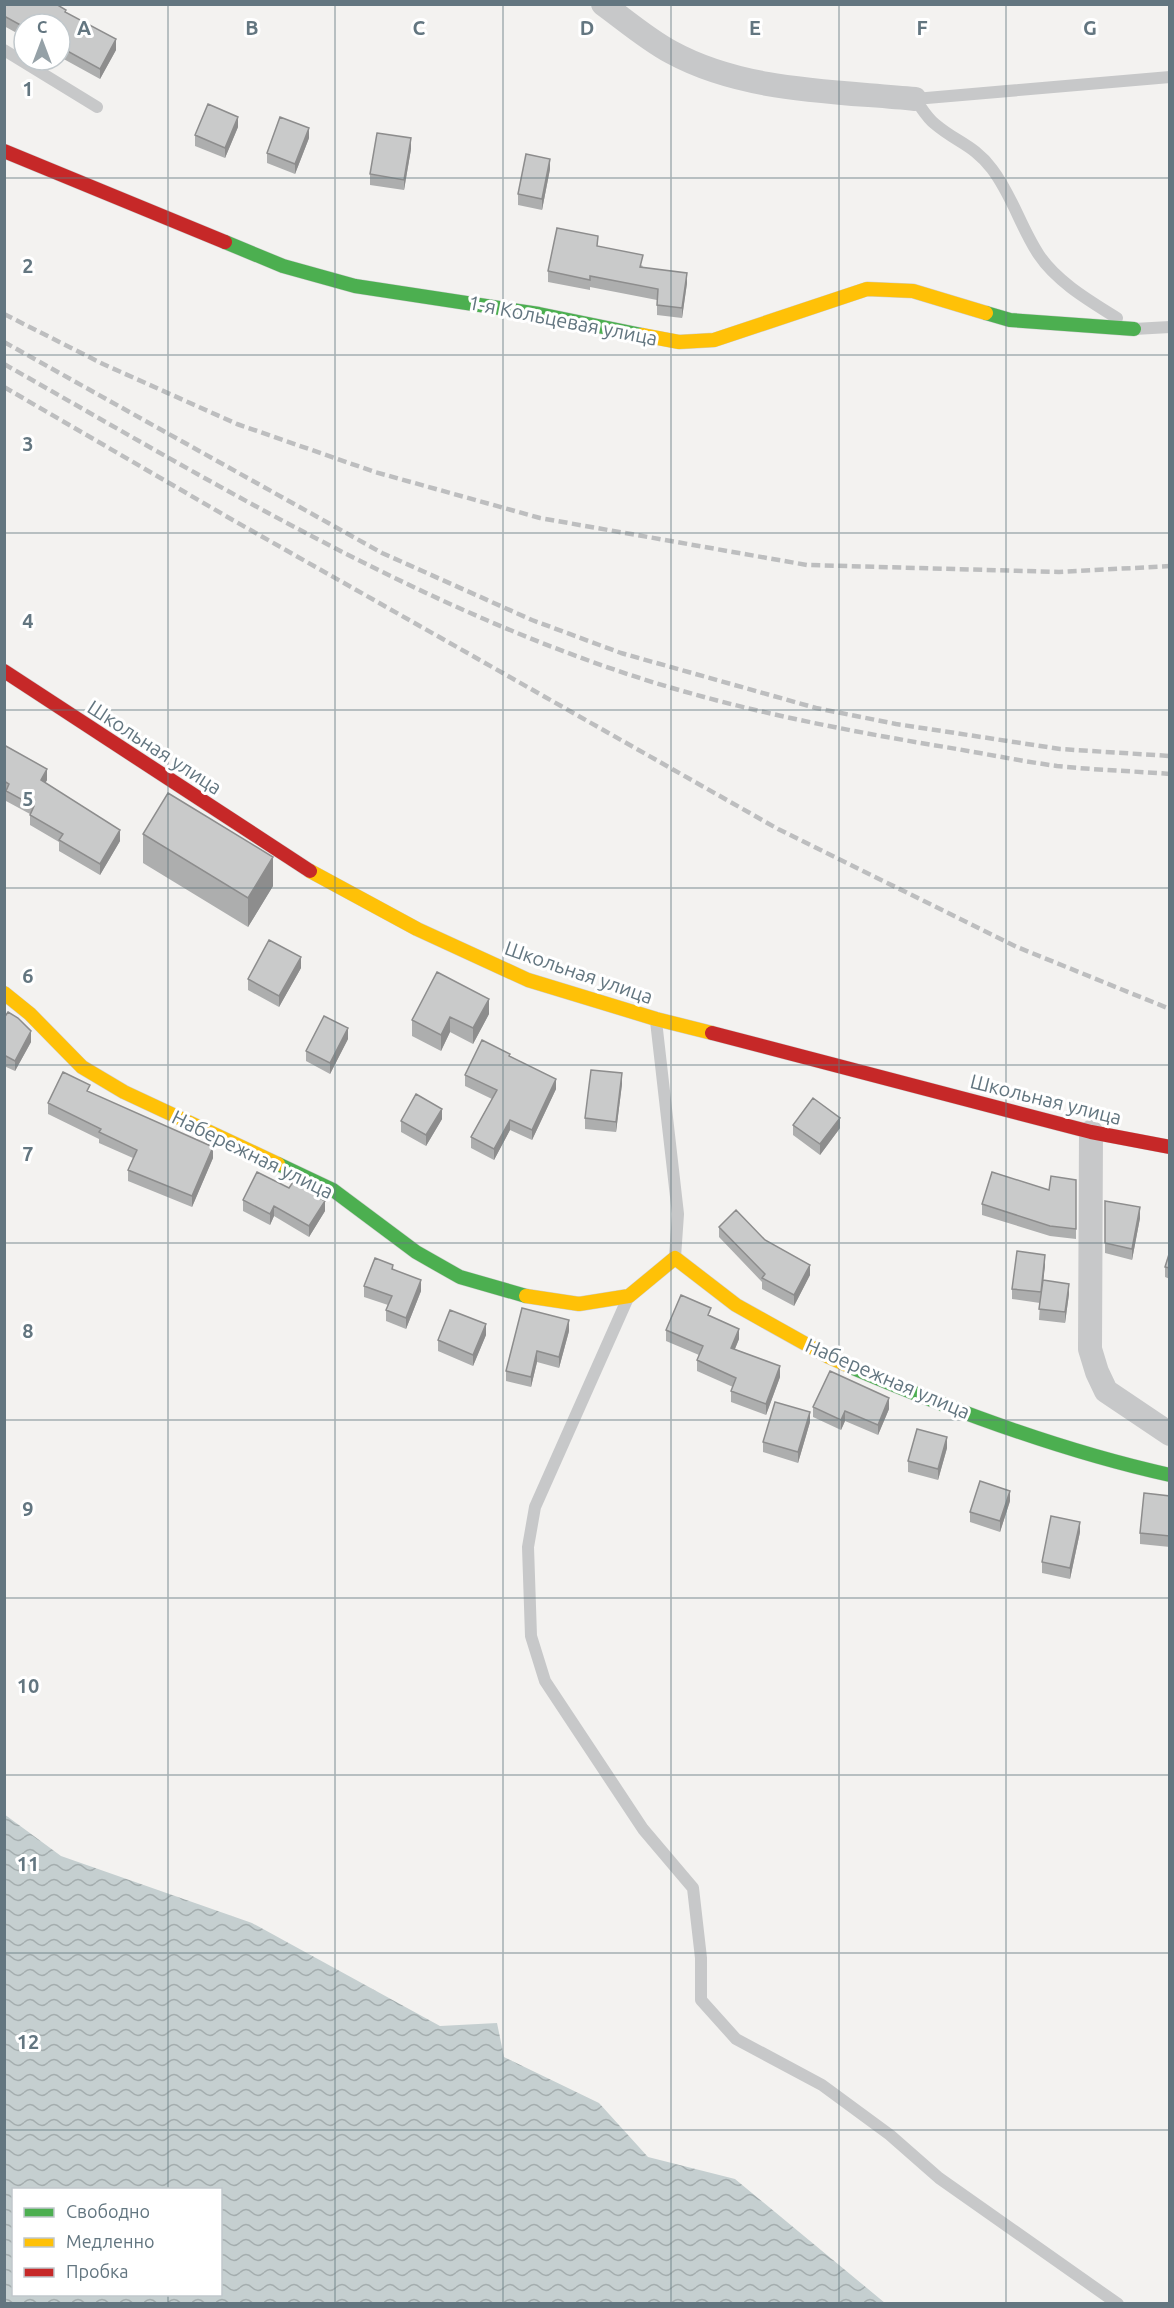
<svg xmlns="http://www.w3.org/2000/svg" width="1174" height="2308" font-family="Ubuntu,sans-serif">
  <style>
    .water { fill: url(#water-waves); fill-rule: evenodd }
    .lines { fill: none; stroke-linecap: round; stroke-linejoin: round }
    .fast-casing { stroke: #cfd0d0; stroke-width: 15 }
    .slow-casing { stroke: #cfd0d0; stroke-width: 15 }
    .jam-casing { stroke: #cfd0d0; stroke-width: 15 }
    .lane { stroke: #c7c8c9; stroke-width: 12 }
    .street { stroke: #c7c8c9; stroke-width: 24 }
    .fast { stroke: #4caf50; stroke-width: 14 }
    .slow { stroke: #ffc107; stroke-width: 14 }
    .jam { stroke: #c62828; stroke-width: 14 }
    .rail { stroke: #bdbebf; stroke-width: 4.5; stroke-dasharray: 9 4.5; stroke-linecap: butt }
    .wall { fill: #adaeae }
    .shaded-wall { fill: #8d8d8d }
    .building { fill: #c9caca; stroke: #8d8d8d; stroke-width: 1.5 }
    .grid { fill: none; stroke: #637680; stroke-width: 1.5; stroke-opacity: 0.55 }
    .labels { text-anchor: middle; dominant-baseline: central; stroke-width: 6; stroke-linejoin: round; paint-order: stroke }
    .street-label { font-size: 20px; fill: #637680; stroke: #fff }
    .grid-label { font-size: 20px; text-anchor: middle; font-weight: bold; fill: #637680; stroke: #fff; stroke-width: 6; stroke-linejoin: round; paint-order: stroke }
  </style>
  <defs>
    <pattern id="water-waves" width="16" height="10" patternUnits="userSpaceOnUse" patternTransform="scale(1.5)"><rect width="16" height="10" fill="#c5cfd0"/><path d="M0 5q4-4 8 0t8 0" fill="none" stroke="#a4adae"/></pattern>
  </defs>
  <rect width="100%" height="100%" fill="#f3f2f0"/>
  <path class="water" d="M 4,1814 L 61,1856 L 252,1923 L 440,2026 L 497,2023 L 504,2057 L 599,2103 L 648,2157 L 735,2179 L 885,2303 L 5,2303 ZM 14,2190 L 220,2190 L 220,2294 L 14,2294 Z"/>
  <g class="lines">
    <defs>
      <path id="fast" d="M 225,242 L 283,266 L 355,286 L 539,314 L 642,335
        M 986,313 L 1010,320 L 1134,329
        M 278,1164 L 333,1190 L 416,1252 L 460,1277 L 526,1296
        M 851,1367 C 954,1411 1061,1451 1170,1475"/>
      <path id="slow" d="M 642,335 L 679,342 L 714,340 L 867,289 L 913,291 L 986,313
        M 310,871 L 417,929 L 528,980 L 656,1019 L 712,1033
        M 4,993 L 30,1014 L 82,1067 L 124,1092 L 278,1164
        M 526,1296 L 579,1304 L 629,1296 L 675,1258 L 736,1305 L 829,1357 L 851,1367"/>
      <path id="jam" d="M 4,151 L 225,242
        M 4,671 L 310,871
        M 712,1033 L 1091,1132 L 1170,1147"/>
    </defs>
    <use href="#fast" class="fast-casing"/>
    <use href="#slow" class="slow-casing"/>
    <use href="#jam" class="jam-casing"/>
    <path class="lane" d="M 4,50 L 97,107
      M 915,99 C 921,107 927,118 935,124 C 956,142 974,145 992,169 C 1012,195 1021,228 1039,255 C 1057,282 1090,301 1117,318
      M 915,99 L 1170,77
      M 1134,329 L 1170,327
      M 656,1021 L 678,1214 L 675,1257
      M 627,1300 L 535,1507 L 528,1547 L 531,1636 L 545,1681 L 643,1829 L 693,1888 L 701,1958 L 701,2000 L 736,2039 L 822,2085 L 890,2135 L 939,2178 L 1118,2304"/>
    <path class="street" d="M 603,4 C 625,20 647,39 671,52 C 744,92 834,91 915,99
      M 1091,1132 L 1090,1349 L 1097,1372 L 1106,1391 L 1170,1434"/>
    <use href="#fast" class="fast"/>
    <use href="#slow" class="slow"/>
    <use href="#jam" class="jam"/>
    <path class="rail" d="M 4,314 L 103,364 L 237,424 L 375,472 L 540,518 L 807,565 L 1059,572 L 1170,566
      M 4,342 L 382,553 L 532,620 L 621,653 L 816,708 L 896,724 L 1060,749 L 1170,756
      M 4,364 C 198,474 392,592 604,666 C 714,705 830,728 945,747 C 982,753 1020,761 1057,766 C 1094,770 1132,771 1170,774
      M 4,387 L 231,519 L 778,829 L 1017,947 L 1170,1009"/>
  </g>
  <path class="wall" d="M 4,4 L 66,13 L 116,50 L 100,79 L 60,57 L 60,24 L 24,24 L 24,37 L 4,26 Z
    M 238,127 L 225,158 L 195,146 L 195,135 Z
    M 309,138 L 295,174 L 267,163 L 267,153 Z
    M 411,149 L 404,190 L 370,185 L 370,174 Z
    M 550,169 L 542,210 L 518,205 L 518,194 Z
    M 598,246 L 643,266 L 642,267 L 687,283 L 682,318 L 657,315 L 657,300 L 590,287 L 590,290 L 548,282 L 548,271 Z
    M 4,745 L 47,780 L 45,783 L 120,841 L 100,875 L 59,851 L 59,842 L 30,825 L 30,814 L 6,801 L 6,793 L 4,792 Z
    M 143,834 L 273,886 L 248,927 L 143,863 Z
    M 301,968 L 279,1007 L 248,990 L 248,979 Z
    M 489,1014 L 473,1044 L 450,1032 L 441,1051 L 412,1036 L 412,1020 Z
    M 4,1018 L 31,1042 L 15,1071 L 4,1066 Z
    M 348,1039 L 330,1074 L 306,1061 L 306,1051 Z
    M 510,1057 L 556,1089 L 532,1140 L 510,1130 L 494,1160 L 471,1148 L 471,1137 L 492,1099 L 465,1086 L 465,1075 Z
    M 622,1084 L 616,1132 L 585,1129 L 585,1118 Z
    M 90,1092 L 213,1158 L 192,1207 L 128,1181 L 128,1170 L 133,1158 L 99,1143 L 99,1139 L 48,1114 L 48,1103 Z
    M 442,1119 L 426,1146 L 401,1132 L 401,1121 Z
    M 793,1125 L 840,1128 L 820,1155 L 793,1135 Z
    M 1076,1180 L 1076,1239 L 1050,1236 L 982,1215 L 982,1204 L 1049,1190 Z
    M 243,1200 L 325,1211 L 309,1237 L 274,1216 L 270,1225 L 243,1211 Z
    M 1105,1201 L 1140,1218 L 1132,1260 L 1105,1253 Z
    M 719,1227 L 765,1240 L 810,1275 L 794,1306 L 762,1289 L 762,1282 L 719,1237 Z
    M 1170,1251 L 1170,1279 L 1165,1277 L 1165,1267 Z
    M 1045,1265 L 1043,1281 L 1069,1294 L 1065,1323 L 1039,1320 L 1040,1303 L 1012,1299 L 1012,1289 Z
    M 393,1269 L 421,1291 L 406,1329 L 386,1321 L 386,1310 L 388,1305 L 364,1297 L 364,1286 Z
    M 711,1316 L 739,1339 L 735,1349 L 780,1377 L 766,1415 L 731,1402 L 731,1391 L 733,1387 L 697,1371 L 697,1360 L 699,1355 L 666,1341 L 666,1330 Z
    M 569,1331 L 559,1368 L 537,1362 L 531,1387 L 506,1381 L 506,1371 Z
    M 486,1335 L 473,1366 L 438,1351 L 438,1340 Z
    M 813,1407 L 889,1409 L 878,1435 L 845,1421 L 841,1430 L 813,1417 Z
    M 810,1422 L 798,1463 L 763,1452 L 763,1442 Z
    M 947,1448 L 938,1480 L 908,1472 L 908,1461 Z
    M 1170,1496 L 1170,1547 L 1140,1544 L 1140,1533 Z
    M 1010,1501 L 1000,1532 L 970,1522 L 970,1512 Z
    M 1080,1532 L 1070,1579 L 1042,1573 L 1042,1562 Z"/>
  <path class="shaded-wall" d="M 116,39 L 116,50 L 100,79 L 100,69 Z
    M 238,117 L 238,127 L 225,158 L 225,148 Z
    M 309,128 L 309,138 L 295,174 L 295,164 Z
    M 411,138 L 411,149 L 404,190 L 404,180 Z
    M 550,159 L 550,169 L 542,210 L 542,199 Z
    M 687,273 L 687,283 L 682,318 L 682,308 Z
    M 47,769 L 47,780 L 41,791 L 41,780 Z
    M 120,830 L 120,841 L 100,875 L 100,864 Z
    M 273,857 L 273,886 L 248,927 L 248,898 Z
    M 301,957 L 301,968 L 279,1007 L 279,996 Z
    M 489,999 L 489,1014 L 473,1044 L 473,1028 Z
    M 450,1017 L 450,1032 L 441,1051 L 441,1035 Z
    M 348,1028 L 348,1039 L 330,1074 L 330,1063 Z
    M 31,1031 L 31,1042 L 15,1071 L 15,1061 Z
    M 622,1073 L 622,1084 L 616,1132 L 616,1122 Z
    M 556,1079 L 556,1089 L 532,1140 L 532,1130 Z
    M 442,1109 L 442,1119 L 426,1146 L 426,1135 Z
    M 840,1118 L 840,1128 L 820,1155 L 820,1144 Z
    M 510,1120 L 510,1130 L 494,1160 L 494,1149 Z
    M 213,1147 L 213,1158 L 192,1207 L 192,1196 Z
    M 325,1201 L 325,1211 L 309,1237 L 309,1226 Z
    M 274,1206 L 274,1216 L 270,1225 L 270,1214 Z
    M 1140,1207 L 1140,1218 L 1132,1260 L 1132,1249 Z
    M 1045,1255 L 1045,1265 L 1041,1303 L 1041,1292 Z
    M 810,1265 L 810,1275 L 794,1306 L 794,1295 Z
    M 421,1280 L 421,1291 L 406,1329 L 406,1318 Z
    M 1069,1284 L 1069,1294 L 1065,1323 L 1065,1312 Z
    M 569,1320 L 569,1331 L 559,1368 L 559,1357 Z
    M 486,1324 L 486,1335 L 473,1366 L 473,1355 Z
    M 739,1329 L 739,1339 L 731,1358 L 731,1348 Z
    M 537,1351 L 537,1362 L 531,1387 L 531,1377 Z
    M 780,1366 L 780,1377 L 766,1415 L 766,1404 Z
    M 889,1398 L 889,1409 L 878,1435 L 878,1425 Z
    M 845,1411 L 845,1421 L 841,1430 L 841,1420 Z
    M 810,1412 L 810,1422 L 798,1463 L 798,1452 Z
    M 947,1437 L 947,1448 L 938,1480 L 938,1469 Z
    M 1010,1491 L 1010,1501 L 1000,1532 L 1000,1521 Z
    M 1080,1522 L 1080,1532 L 1070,1579 L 1070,1568 Z"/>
  <path class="building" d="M 4,4 L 56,4 L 66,10 L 65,12 L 116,39 L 100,69 L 60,47 L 60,24 L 24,24 L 24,27 L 4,16 Z
    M 208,104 L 238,117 L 225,148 L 195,135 Z
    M 280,117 L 309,128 L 295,164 L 267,153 Z
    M 377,133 L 411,138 L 404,180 L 370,174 Z
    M 526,154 L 550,159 L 542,199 L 518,194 Z
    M 557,228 L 598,236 L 597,246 L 643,255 L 640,267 L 687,273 L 682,308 L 657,305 L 658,289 L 590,276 L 590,280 L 548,271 Z
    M 4,745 L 47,769 L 41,780 L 120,830 L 100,864 L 59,840 L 63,834 L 30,815 L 34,806 L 6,791 L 9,784 L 4,781 Z
    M 168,793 L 273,857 L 248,898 L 143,834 Z
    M 269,940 L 301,957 L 279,996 L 248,979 Z
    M 437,972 L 489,999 L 473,1028 L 450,1017 L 441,1035 L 412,1020 Z
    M 8,1012 L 18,1018 L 31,1031 L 15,1061 L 4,1055 L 4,1018 Z
    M 324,1016 L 348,1028 L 330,1063 L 306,1051 Z
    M 482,1040 L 510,1054 L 509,1056 L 556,1079 L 532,1130 L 510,1120 L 494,1149 L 471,1137 L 497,1090 L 465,1075 Z
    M 591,1070 L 622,1073 L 616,1122 L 585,1118 Z
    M 63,1072 L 90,1085 L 87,1091 L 213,1147 L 192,1196 L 128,1170 L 137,1150 L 99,1132 L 101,1129 L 48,1103 Z
    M 416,1094 L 442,1109 L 426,1135 L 401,1121 Z
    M 813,1098 L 840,1118 L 820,1144 L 793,1125 Z
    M 257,1172 L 289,1188 L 293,1182 L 325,1201 L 309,1226 L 274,1206 L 270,1214 L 243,1200 Z
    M 992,1172 L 1049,1190 L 1051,1176 L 1076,1180 L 1076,1229 L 1050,1226 L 982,1204 Z
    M 1105,1201 L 1140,1207 L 1132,1249 L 1105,1243 Z
    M 736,1210 L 765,1240 L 810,1265 L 794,1295 L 762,1278 L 765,1274 L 719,1227 Z
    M 1017,1251 L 1045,1255 L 1041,1292 L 1012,1289 Z
    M 1170,1251 L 1170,1268 L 1165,1267 Z
    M 375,1258 L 393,1265 L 392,1269 L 421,1280 L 406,1318 L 386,1310 L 392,1296 L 364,1286 Z
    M 1043,1280 L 1069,1284 L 1065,1312 L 1039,1309 Z
    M 681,1295 L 711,1308 L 708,1315 L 739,1329 L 731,1348 L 780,1366 L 766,1404 L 731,1391 L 736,1378 L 697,1360 L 703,1346 L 666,1330 Z
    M 522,1308 L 569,1320 L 559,1357 L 537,1351 L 531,1377 L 506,1371 Z
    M 450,1310 L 486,1324 L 473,1355 L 438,1340 Z
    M 830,1371 L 889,1398 L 878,1425 L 845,1411 L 841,1420 L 813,1407 Z
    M 775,1402 L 810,1412 L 798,1452 L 763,1442 Z
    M 917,1429 L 947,1437 L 938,1469 L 908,1461 Z
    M 980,1481 L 1010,1491 L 1000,1521 L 970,1512 Z
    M 1144,1493 L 1170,1496 L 1170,1536 L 1140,1533 Z
    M 1051,1516 L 1080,1522 L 1070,1568 L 1042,1562 Z"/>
  <path class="grid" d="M 168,4 L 168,2190M 335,4 L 335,2304M 503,4 L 503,2304M 671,4 L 671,2304M 839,4 L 839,2304M 1006,4 L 1006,2304M 4,178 L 1170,178M 4,355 L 1170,355M 4,533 L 1170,533M 4,710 L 1170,710M 4,888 L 1170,888M 4,1065 L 1170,1065M 4,1243 L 1170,1243M 4,1420 L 1170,1420M 4,1598 L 1170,1598M 4,1775 L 1170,1775M 4,1953 L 1170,1953M 4,2130 L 1170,2130M 168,2294 L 168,2304"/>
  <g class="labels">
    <g class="street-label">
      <text transform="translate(563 320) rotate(11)">1-я Кольцевая улица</text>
      <text transform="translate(155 747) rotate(33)">Школьная улица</text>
      <text transform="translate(579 972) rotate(19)">Школьная улица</text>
      <text transform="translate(1046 1099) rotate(14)">Школьная улица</text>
      <text transform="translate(253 1154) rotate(26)">Набережная улица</text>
      <text transform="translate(888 1378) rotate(23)">Набережная улица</text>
    </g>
  </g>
  <g class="grid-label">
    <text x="84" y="35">A</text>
    <text x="252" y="35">B</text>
    <text x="419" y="35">C</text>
    <text x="587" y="35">D</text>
    <text x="755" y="35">E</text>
    <text x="922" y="35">F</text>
    <text x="1090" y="35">G</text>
    <text x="28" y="96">1</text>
    <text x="28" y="273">2</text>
    <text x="28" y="451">3</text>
    <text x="28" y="628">4</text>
    <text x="28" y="806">5</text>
    <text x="28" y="983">6</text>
    <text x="28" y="1161">7</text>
    <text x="28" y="1338">8</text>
    <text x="28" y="1516">9</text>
    <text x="28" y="1693">10</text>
    <text x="28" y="1871">11</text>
    <text x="28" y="2049">12</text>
  </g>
  <rect width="1174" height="2308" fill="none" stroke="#637680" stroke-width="12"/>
  <rect x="12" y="2188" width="210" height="108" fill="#ffffff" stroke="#c1c8cc" stroke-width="1.5"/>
  <rect x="24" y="2208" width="30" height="9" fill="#4caf50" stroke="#c1c8cc" stroke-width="1.5"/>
  <text x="66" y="2218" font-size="18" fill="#637680">Свободно</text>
  <rect x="24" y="2238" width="30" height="9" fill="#ffc107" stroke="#c1c8cc" stroke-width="1.5"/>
  <text x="66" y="2248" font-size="18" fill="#637680">Медленно</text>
  <rect x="24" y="2268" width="30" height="9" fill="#c62828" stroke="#c1c8cc" stroke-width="1.5"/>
  <text x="66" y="2278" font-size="18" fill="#637680">Пробка</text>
  <g transform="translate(42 42)"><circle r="28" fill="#ffffff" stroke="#c1c8cc" stroke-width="1.5"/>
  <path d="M0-4.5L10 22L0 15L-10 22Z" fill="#95a1a7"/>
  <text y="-9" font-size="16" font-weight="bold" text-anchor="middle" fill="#637680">С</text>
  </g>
</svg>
